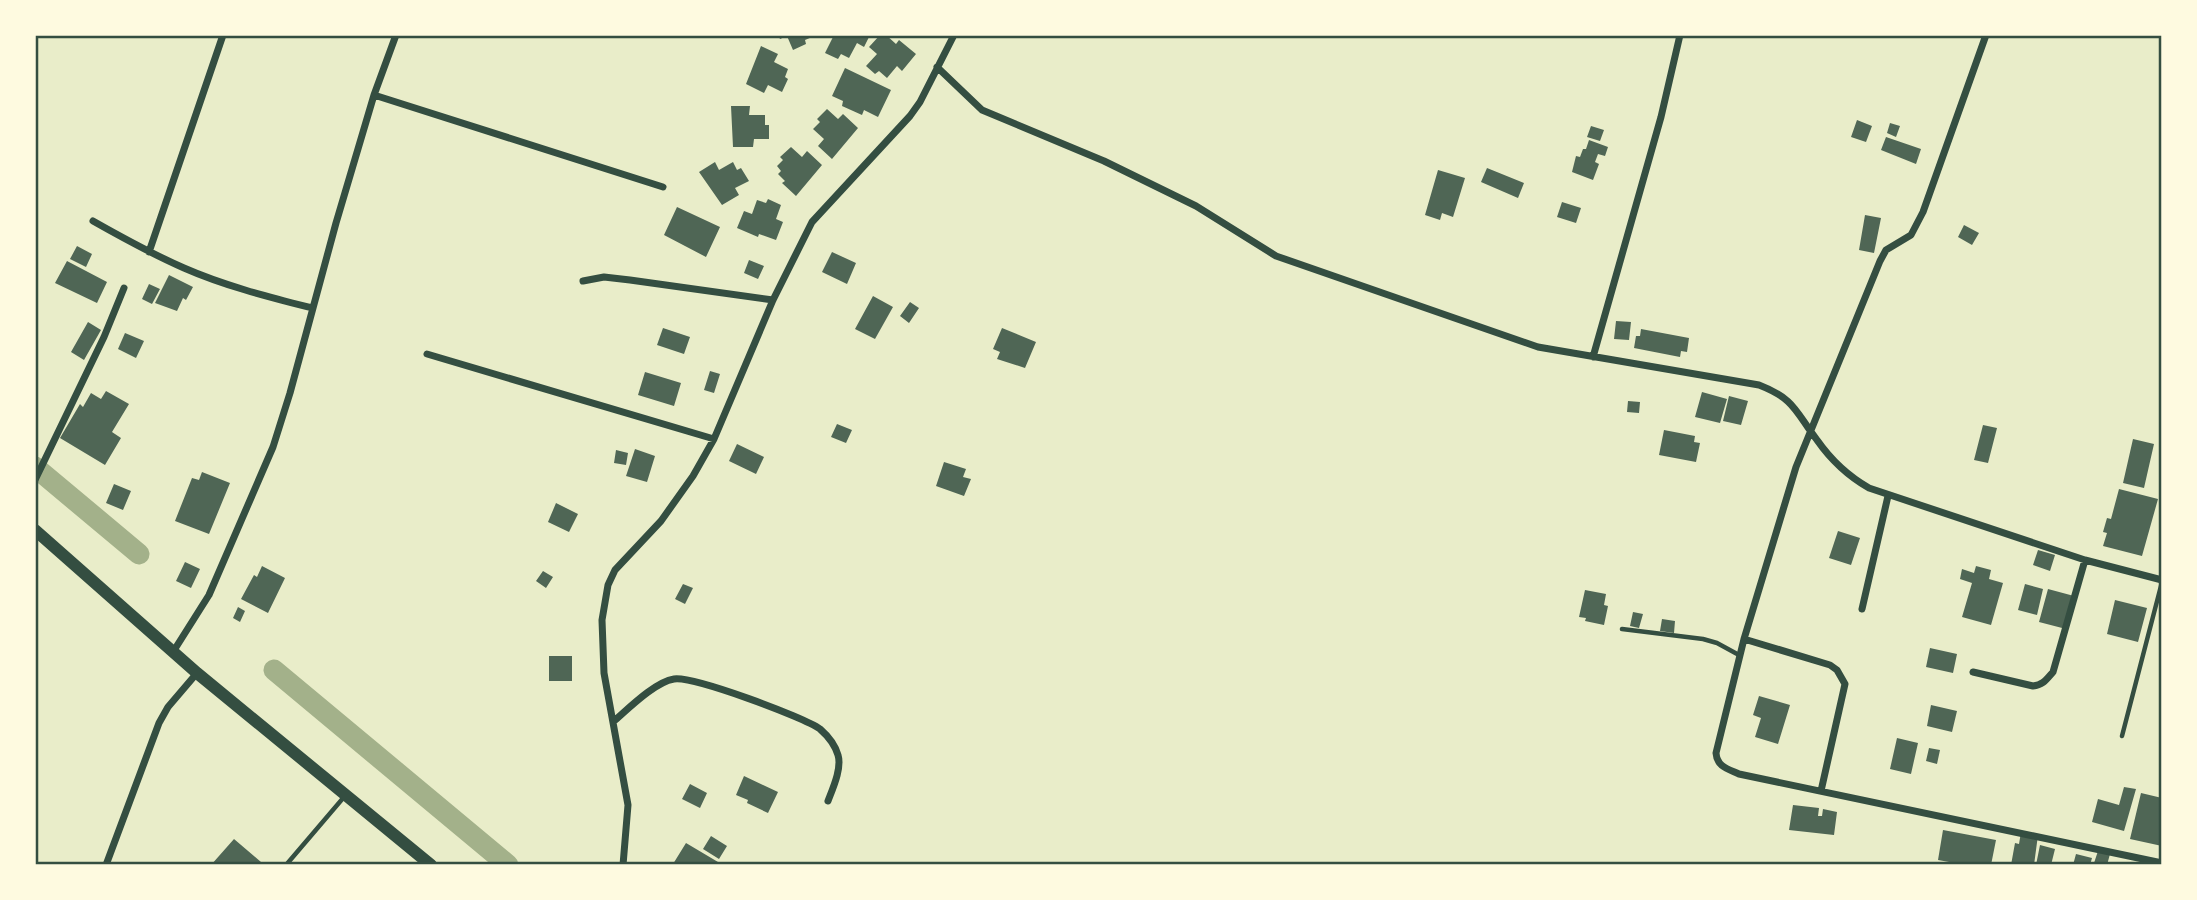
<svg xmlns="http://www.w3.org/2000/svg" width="2197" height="900" font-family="'Open Sans',sans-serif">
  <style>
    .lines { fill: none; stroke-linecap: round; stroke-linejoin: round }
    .canal { stroke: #a3b18a; stroke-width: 21 }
    .building { fill: #4f6655 }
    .service { stroke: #344e41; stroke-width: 4.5 }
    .minor { stroke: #344e41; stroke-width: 7 }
    .secondary { stroke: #344e41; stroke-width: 12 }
    .neatline { fill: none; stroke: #344e41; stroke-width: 2.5 }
  </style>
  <rect width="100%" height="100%" fill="#e9edc9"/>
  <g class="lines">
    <path class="canal" d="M 35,467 L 139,554
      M 274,670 L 508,865"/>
  </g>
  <path class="building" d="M 778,35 L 817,35 L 805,40 L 806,44 L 793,50 L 787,36 L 780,39 Z
    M 834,35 L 870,35 L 864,47 L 857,43 L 849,58 L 841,54 L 838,59 L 825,53 Z
    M 880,35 L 886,35 L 896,44 L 899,40 L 916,54 L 902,71 L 897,66 L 887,78 L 879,71 L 875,74 L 866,66 L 877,54 L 869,47 Z
    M 761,46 L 778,54 L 774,62 L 788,69 L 785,77 L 788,79 L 782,92 L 768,85 L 764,93 L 746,84 Z
    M 845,68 L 891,90 L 878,117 L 864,110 L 862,115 L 842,106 L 843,101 L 832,96 Z
    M 731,106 L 750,106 L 749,115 L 765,115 L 765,125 L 769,125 L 769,139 L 754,139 L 753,147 L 733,147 Z
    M 827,109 L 838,119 L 843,114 L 858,128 L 832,159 L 818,146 L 824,139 L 813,129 L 820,122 L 817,119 Z
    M 1857,120 L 1872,126 L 1866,142 L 1851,137 Z
    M 1890,123 L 1900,126 L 1896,137 L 1887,133 Z
    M 1591,126 L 1604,130 L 1600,141 L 1587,137 Z
    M 1886,137 L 1921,149 L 1916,164 L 1881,150 Z
    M 1589,140 L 1608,147 L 1605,156 L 1598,154 L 1595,162 L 1599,164 L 1593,180 L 1572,172 L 1576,156 L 1580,157 L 1583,149 L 1586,149 Z
    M 791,147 L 802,157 L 807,151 L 822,165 L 796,196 L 782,183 L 785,181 L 778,174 L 781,171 L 777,166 L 783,160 L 780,157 Z
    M 715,162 L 719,170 L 733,162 L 737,170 L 741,168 L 749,181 L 735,188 L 739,195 L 722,205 L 699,172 Z
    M 1487,168 L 1524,183 L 1518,198 L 1481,182 Z
    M 1438,170 L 1465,178 L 1453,217 L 1442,213 L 1440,220 L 1425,215 Z
    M 768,199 L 781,205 L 776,219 L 783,222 L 776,240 L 759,234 L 758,237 L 737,228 L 744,211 L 752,214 L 757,200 L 766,203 Z
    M 1562,202 L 1581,208 L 1576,223 L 1557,217 Z
    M 677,207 L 720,227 L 706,257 L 664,235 Z
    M 1865,215 L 1881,218 L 1874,253 L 1859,250 Z
    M 1964,225 L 1979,233 L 1972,245 L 1958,237 Z
    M 77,246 L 92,254 L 86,267 L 70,259 Z
    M 832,252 L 856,263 L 847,284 L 822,272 Z
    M 749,260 L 764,266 L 758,279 L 744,273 Z
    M 67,261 L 107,282 L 97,303 L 55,283 Z
    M 169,275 L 193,287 L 186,300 L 183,298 L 177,311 L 155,303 Z
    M 149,284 L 160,289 L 152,304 L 142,299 Z
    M 873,296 L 893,307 L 875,339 L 855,329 Z
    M 910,302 L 919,308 L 909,323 L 900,316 Z
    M 1616,321 L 1631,322 L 1629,340 L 1614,339 Z
    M 88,322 L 101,330 L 84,360 L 71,352 Z
    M 663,328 L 690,337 L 684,354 L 657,345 Z
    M 1002,328 L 1036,342 L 1025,368 L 997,359 L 1000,352 L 993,349 Z
    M 1641,329 L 1689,338 L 1687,352 L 1681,351 L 1680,357 L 1634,348 L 1636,336 L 1640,336 Z
    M 125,333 L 144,341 L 136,358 L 118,349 Z
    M 710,371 L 720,374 L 714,393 L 704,390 Z
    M 645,372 L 681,383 L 674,406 L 638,395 Z
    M 106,391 L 129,404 L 112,432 L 121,438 L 105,465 L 60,438 L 80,404 L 83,407 L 91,393 L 101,399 Z
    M 1702,392 L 1727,399 L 1720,423 L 1695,417 Z
    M 1729,396 L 1748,401 L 1741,425 L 1723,421 Z
    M 1628,401 L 1640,402 L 1639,413 L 1627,412 Z
    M 837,424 L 852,430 L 846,443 L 831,437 Z
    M 1983,425 L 1997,428 L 1988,463 L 1974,460 Z
    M 1664,430 L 1695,436 L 1694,442 L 1700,443 L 1696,462 L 1659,455 Z
    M 2133,439 L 2154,444 L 2144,488 L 2123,483 Z
    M 737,444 L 764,457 L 756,474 L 729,461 Z
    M 635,449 L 655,456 L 647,482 L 626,476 Z
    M 616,450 L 628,453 L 626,465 L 614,463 Z
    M 944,462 L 966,469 L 963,477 L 971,479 L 964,496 L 936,486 Z
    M 202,472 L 230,483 L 209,534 L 175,521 L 192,478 L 199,480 Z
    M 114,484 L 131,491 L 123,510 L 106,503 Z
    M 2119,489 L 2158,499 L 2142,556 L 2103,546 L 2107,533 L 2103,532 L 2107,518 L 2111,519 Z
    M 556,503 L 578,514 L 569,532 L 548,522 Z
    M 1838,531 L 1860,538 L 1851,565 L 1829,558 Z
    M 2038,550 L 2055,555 L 2050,571 L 2033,565 Z
    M 185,562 L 200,569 L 191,588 L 176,581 Z
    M 262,566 L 285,578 L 268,613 L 241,599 L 254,575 L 257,577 Z
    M 1976,566 L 1991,570 L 1989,579 L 2003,583 L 1991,625 L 1962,617 L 1972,583 L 1960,579 L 1962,569 L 1974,573 Z
    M 543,571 L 553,577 L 546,588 L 536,581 Z
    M 683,584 L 693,588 L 685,604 L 675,599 Z
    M 2025,584 L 2043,589 L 2037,615 L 2018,610 Z
    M 2048,589 L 2074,596 L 2066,629 L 2039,622 Z
    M 1585,590 L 1606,594 L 1604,605 L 1608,606 L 1604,625 L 1585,621 L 1586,618 L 1579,617 Z
    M 2115,600 L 2147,608 L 2138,642 L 2107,634 Z
    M 238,607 L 245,611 L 240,622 L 233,618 Z
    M 1633,612 L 1643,614 L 1639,628 L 1630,626 Z
    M 1662,619 L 1675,621 L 1674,633 L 1660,631 Z
    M 1930,648 L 1957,654 L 1953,673 L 1926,667 Z
    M 549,656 L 572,656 L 572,681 L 549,681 Z
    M 1759,696 L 1790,705 L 1778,744 L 1755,737 L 1761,718 L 1753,715 Z
    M 1931,705 L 1957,711 L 1952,732 L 1927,726 Z
    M 1897,738 L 1918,743 L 1911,774 L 1890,769 Z
    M 1929,748 L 1940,750 L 1937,764 L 1926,761 Z
    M 744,776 L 778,792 L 768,813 L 747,803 L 748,800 L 736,795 Z
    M 690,784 L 707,793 L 700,808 L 682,799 Z
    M 2124,787 L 2136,789 L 2124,831 L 2092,822 L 2098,799 L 2119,805 Z
    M 2141,793 L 2162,798 L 2162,846 L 2130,839 Z
    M 1793,805 L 1819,808 L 1818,816 L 1822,816 L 1823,809 L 1837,812 L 1834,835 L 1789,830 Z
    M 1943,830 L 1996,840 L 1991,865 L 1966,865 L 1938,860 Z
    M 2021,832 L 2038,835 L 2034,865 L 2011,865 L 2015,843 L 2019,844 Z
    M 711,836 L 727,846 L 719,859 L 703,849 Z
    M 234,839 L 261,862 L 258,865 L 211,865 Z
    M 686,843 L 718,862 L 716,865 L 673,864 Z
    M 2040,845 L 2055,849 L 2051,865 L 2036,865 Z
    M 2098,851 L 2110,854 L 2107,865 L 2094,863 Z
    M 2076,854 L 2092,858 L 2090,865 L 2073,865 Z"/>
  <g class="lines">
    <path class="service" d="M 1622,629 L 1703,639 L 1717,643 L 1739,655
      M 2122,736 L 2162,582
      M 286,865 L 344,797"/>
    <path class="minor" d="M 1986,35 L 1923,212 L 1911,235 L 1886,250 L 1880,261 L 1796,467 L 1744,639 L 1716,753 C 1717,767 1728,769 1739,774 L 2162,863
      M 937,67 L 982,110 L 1104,161 L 1196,206 L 1276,256 L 1538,347 L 1759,385 C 1795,399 1795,411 1817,440 C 1831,460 1848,476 1869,488 L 2085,560 L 2162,580
      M 374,95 L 663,187
      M 93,221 C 123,238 152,254 184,268 C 225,286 269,297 312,308
      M 149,252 L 223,35
      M 583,281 L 604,277 L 630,280 L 773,300
      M 427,354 L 714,439
      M 1593,357 L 1661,117 L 1680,35
      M 35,480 L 104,337 L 124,288
      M 1862,609 L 1888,496
      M 1744,639 L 1830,665 L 1837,670 L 1845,684 L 1821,791
      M 173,652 L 209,595 L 273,447 L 290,393 L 336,223 L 374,95 L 396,35
      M 1973,672 L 2033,686 C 2043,685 2046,680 2053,672 L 2085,560
      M 614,721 C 629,708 655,682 674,679 C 693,676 804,717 820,729 C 828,736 835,745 838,755 C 842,768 833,788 828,801
      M 106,865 L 159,723 L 168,707 L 197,673
      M 623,865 L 628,805 L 604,673 L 602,620 L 608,585 L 615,570 L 661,521 L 693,476 L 714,439 L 773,300 L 812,222 L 910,116 L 920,102 L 954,35"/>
    <path class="secondary" d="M 35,530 L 197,673 L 431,865"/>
  </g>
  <rect width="2197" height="900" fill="none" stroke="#fefae0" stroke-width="74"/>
  <rect x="37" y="37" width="2123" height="826" class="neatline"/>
</svg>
